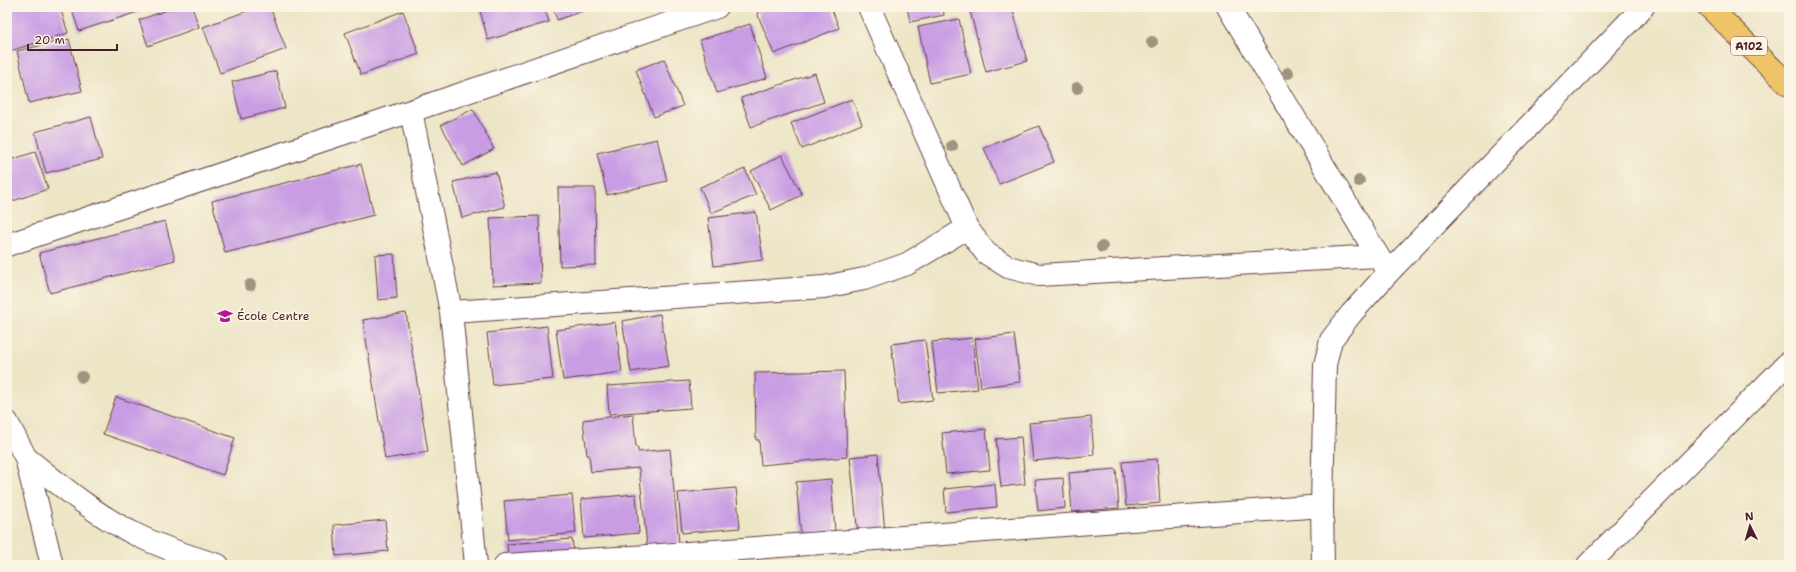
<svg xmlns="http://www.w3.org/2000/svg" width="1796" height="572" font-family="'Shantell Sans',sans-serif">
  <style>
    .building { fill: #c89de4 }
    .lines { fill: none; stroke-linecap: round; stroke-linejoin: round }
    .street-casing { stroke: #623d42; stroke-width: 24 }
    .primary-casing { stroke: #623d42; stroke-width: 24 }
    .street { stroke: #fff; stroke-width: 22 }
    .primary { stroke: #efc469; stroke-width: 22 }
    .tree { fill: #9e9580 }
    .labels { text-anchor: middle; dominant-baseline: central; stroke-width: 3; stroke-linejoin: round; paint-order: stroke }
    .shield { fill: #fcf5e5; stroke: #7f5f63; stroke-width: 1 }
    .shield-label { font-size: 11px; font-weight: bold; fill: #4a1f2b }
    .poi-label { font-size: 12px; fill: #4a1f2b; stroke: #fcf5e5; text-anchor: start }
  </style>
  <rect width="100%" height="100%" fill="#fcf5e5"/>
  <filter id="ink" filterUnits="userSpaceOnUse"><feTurbulence type="fractalNoise" baseFrequency=".025" numOctaves="2"/><feDisplacementMap in="SourceGraphic" scale="8" xChannelSelector="R" yChannelSelector="G"/><feConvolveMatrix kernelMatrix="1 2 1 2 8 2 1 2 1" color-interpolation-filters="sRGB"/></filter>
  <filter id="wash" filterUnits="userSpaceOnUse"><feTurbulence type="fractalNoise" baseFrequency=".012" numOctaves="4" result="noise"/><feDisplacementMap in="SourceGraphic" scale="16" xChannelSelector="R" yChannelSelector="G"/><feGaussianBlur stdDeviation="0.9" result="paint"/><feColorMatrix in="noise" values="0 0 0 0 0 0 0 0 0 0 0 0 0 0 0 0 0 1.4 0 .05"/><feComposite in="paint" operator="in"/></filter>
  <g filter="url(#wash)">
    <rect width="100%" height="100%" fill="#ece5c6"/>
    <g id="blocks">
      <path class="building" d="M 7,7 L 60,7 L 68,33 L 7,52 Z
        M 71,7 L 153,7 L 79,31 Z
        M 176,7 L 192,7 L 199,27 L 148,46 L 139,20 Z
        M 258,7 L 270,7 L 286,49 L 220,73 L 203,27 Z
        M 479,7 L 544,7 L 549,22 L 488,40 Z
        M 553,7 L 593,7 L 557,20 Z
        M 772,7 L 831,7 L 839,28 L 774,54 L 757,13 Z
        M 907,7 L 943,7 L 944,15 L 910,22 Z
        M 984,7 L 1012,7 L 1027,61 L 986,72 L 970,11 Z
        M 403,11 L 419,54 L 361,75 L 345,33 Z
        M 959,19 L 971,74 L 930,83 L 918,27 Z
        M 750,24 L 767,78 L 717,93 L 700,40 Z
        M 69,39 L 82,91 L 29,103 L 17,51 Z
        M 664,59 L 683,106 L 654,117 L 636,70 Z
        M 276,71 L 285,108 L 241,119 L 232,82 Z
        M 815,73 L 824,102 L 751,127 L 741,98 Z
        M 852,99 L 862,124 L 802,149 L 791,123 Z
        M 473,109 L 494,149 L 463,166 L 441,125 Z
        M 91,117 L 102,159 L 46,173 L 35,132 Z
        M 1039,126 L 1054,162 L 999,184 L 984,148 Z
        M 657,139 L 667,181 L 607,195 L 597,153 Z
        M 35,152 L 48,189 L 7,203 L 7,161 Z
        M 782,155 L 802,195 L 771,210 L 751,171 Z
        M 361,164 L 374,215 L 225,253 L 212,201 Z
        M 745,169 L 756,195 L 711,213 L 700,187 Z
        M 496,172 L 505,207 L 462,218 L 453,182 Z
        M 558,188 L 595,188 L 596,265 L 560,266 Z
        M 756,212 L 763,260 L 714,266 L 708,218 Z
        M 539,216 L 541,283 L 493,285 L 490,218 Z
        M 165,221 L 175,260 L 50,293 L 39,253 Z
        M 394,254 L 397,298 L 378,300 L 375,255 Z
        M 406,313 L 428,452 L 385,459 L 363,320 Z
        M 660,314 L 669,366 L 631,372 L 622,321 Z
        M 615,322 L 622,372 L 563,380 L 556,330 Z
        M 547,326 L 553,379 L 493,385 L 487,333 Z
        M 1014,334 L 1020,382 L 981,387 L 975,339 Z
        M 972,338 L 978,389 L 938,393 L 932,342 Z
        M 925,340 L 933,400 L 899,404 L 891,344 Z
        M 844,371 L 847,457 L 761,465 L 759,440 L 756,440 L 755,373 Z
        M 689,381 L 691,408 L 609,414 L 607,386 Z
        M 116,397 L 235,438 L 223,475 L 103,434 Z
        M 633,414 L 636,448 L 638,448 L 638,452 L 670,449 L 679,543 L 647,546 L 639,468 L 591,472 L 589,455 L 587,455 L 583,420 Z
        M 1091,417 L 1094,455 L 1033,461 L 1029,423 Z
        M 986,429 L 990,470 L 946,474 L 942,433 Z
        M 1021,437 L 1025,484 L 1001,487 L 996,439 Z
        M 878,454 L 886,544 L 859,546 L 850,457 Z
        M 1157,459 L 1160,503 L 1126,506 L 1122,462 Z
        M 1116,469 L 1119,508 L 1072,512 L 1069,473 Z
        M 1063,478 L 1065,508 L 1038,511 L 1035,480 Z
        M 831,479 L 835,532 L 801,535 L 796,482 Z
        M 995,484 L 997,507 L 946,512 L 944,489 Z
        M 736,488 L 740,528 L 682,533 L 678,493 Z
        M 636,494 L 639,533 L 584,538 L 581,499 Z
        M 572,495 L 576,533 L 508,540 L 504,501 Z
        M 385,520 L 388,551 L 336,556 L 334,525 Z
        M 572,539 L 575,561 L 509,565 L 507,544 Z"/>
    </g>
  </g>
  <g filter="url(#ink)">
    <use href="#blocks" fill-opacity="0" stroke="#623d42" stroke-width="1"/>
    <g class="lines">
      <defs>
        <path id="street" d="M 1228,7 L 1384,266
          M 411,111 L 451,312 L 476,565
          M 967,228 L 986,253 L 1008,267 L 1039,275 L 1378,256
          M 7,245 L 411,111 L 717,7
          M 451,312 L 824,287 L 864,279 L 907,264 L 967,228 L 869,7
          M 7,422 L 26,458 L 52,565
          M 26,458 C 58,483 93,513 129,531 C 157,546 187,556 218,565
          M 1322,506 L 1323,565
          M 505,565 L 633,557 L 1322,506 L 1325,365 L 1331,340 L 1351,314 L 1388,273 L 1643,7
          M 1588,565 L 1789,362"/>
        <path id="primary" d="M 1709,7 L 1789,85"/>
      </defs>
      <use href="#street" class="street-casing"/>
      <use href="#primary" class="primary-casing"/>
      <use href="#street" class="street"/>
      <use href="#primary" class="primary"/>
    </g>
    <g class="tree">
      <circle cx="1152" cy="42" r="6"/>
      <circle cx="1288" cy="73" r="6"/>
      <circle cx="1077" cy="88" r="6"/>
      <circle cx="952" cy="146" r="6"/>
      <circle cx="1359" cy="181" r="6"/>
      <circle cx="1102" cy="247" r="6"/>
      <circle cx="250" cy="285" r="6"/>
      <circle cx="82" cy="377" r="6"/>
    </g>
  </g>
  <defs>
    <symbol id="school-bare" viewBox="-9 -9 18 18"><path d="M0-5L7-2L0 1L-7-2ZM-4 1L0 2.5L4 1V4Q0 6-4 4Z" fill="#b5179e" stroke="#fcf5e5" stroke-width="2.5" paint-order="stroke"/></symbol>
  </defs>
  <g fill-rule="evenodd">
    <use href="#school-bare" x="214" y="305" width="22" height="22"/>
  </g>
  <g class="labels">
    <rect class="shield" x="1731" y="37" width="36" height="18" rx="3"/>
    <g class="shield-label">
      <text x="1749" y="46">A102</text>
    </g>
    <g class="poi-label">
      <text x="237" y="316">École Centre</text>
    </g>
  </g>
  <rect width="1796" height="572" fill="none" stroke="#fcf5e5" stroke-width="24"/>
  <g transform="translate(1750 526) rotate(355)" stroke="#fcf5e5" stroke-width="3" paint-order="stroke">
  <path d="M0-3L7 15L0 10L-7 15Z" fill="#4a1f2b"/>
  <text y="-6" font-size="11" font-weight="bold" text-anchor="middle" fill="#4a1f2b">N</text>
  </g>
  <path d="M28 44v6h89v-6" fill="none" stroke="#4a1f2b" stroke-width="2"/>
  <text x="34" y="44" font-size="12" fill="#4a1f2b" stroke="#fcf5e5" stroke-width="3" paint-order="stroke">20 m</text>
</svg>
